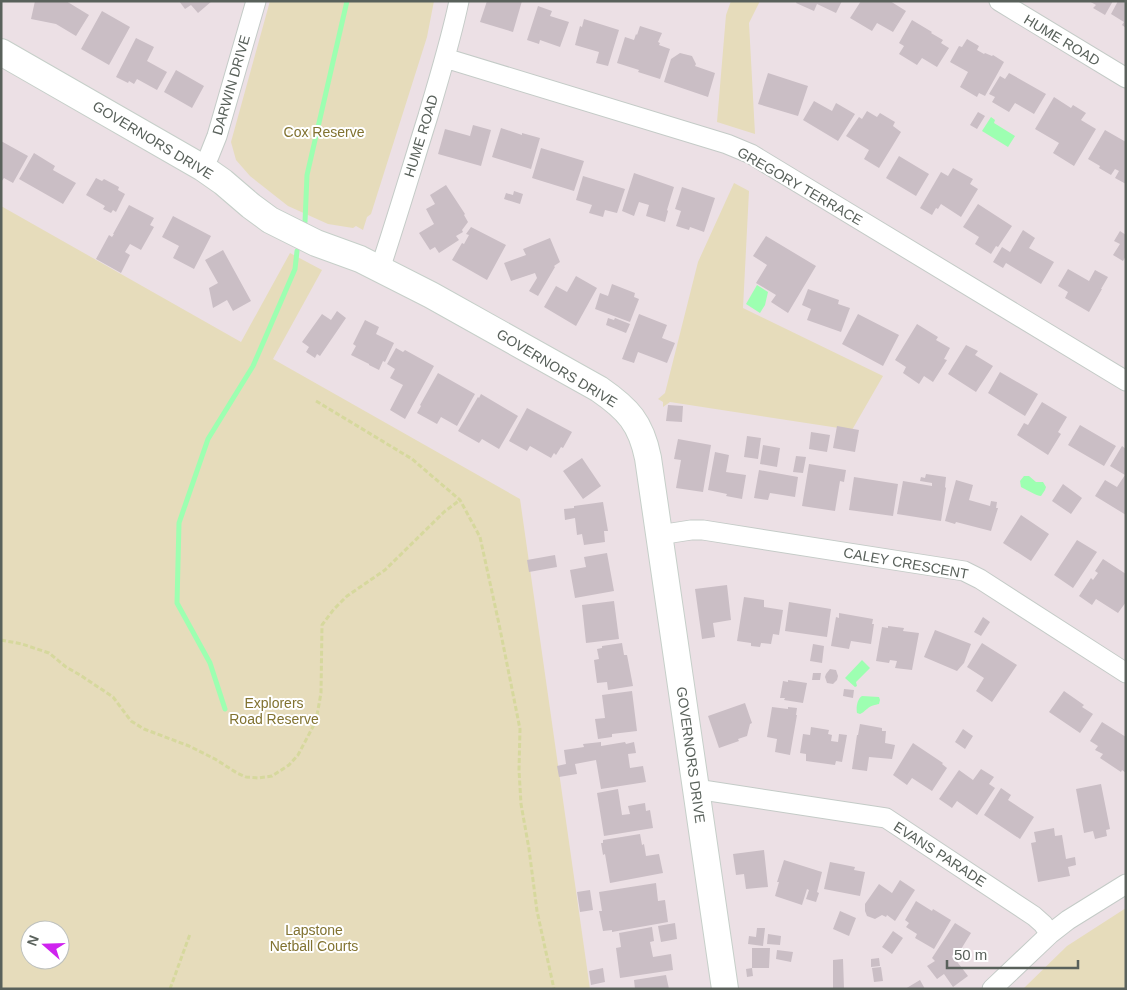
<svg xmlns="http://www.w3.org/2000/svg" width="1127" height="990" font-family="Helvetica,sans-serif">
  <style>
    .green { fill: #e6dcbb; fill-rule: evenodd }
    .water { fill: #9dffb1 }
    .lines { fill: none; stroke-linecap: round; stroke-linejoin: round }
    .stream { stroke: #9dffb1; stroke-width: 5 }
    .building { fill: #cabec5 }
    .street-casing { stroke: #c4cbc7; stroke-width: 21 }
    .secondary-casing { stroke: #c6cfc9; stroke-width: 28 }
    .path { stroke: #d6d89d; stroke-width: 3; stroke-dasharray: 5 2.5; stroke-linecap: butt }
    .street { stroke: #fff; stroke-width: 19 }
    .secondary { stroke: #fff; stroke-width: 26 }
    .labels { text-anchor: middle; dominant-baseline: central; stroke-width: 4; stroke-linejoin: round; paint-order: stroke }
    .street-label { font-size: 14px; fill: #59615b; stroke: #fff }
    .park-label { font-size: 14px; fill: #817230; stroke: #fff }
  </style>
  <rect width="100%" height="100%" fill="#ece0e5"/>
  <path class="green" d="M 270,1 L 434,1 L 427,37 L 371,214 L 367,217 L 363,230 L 356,226 L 353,228 L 328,224 L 288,206 L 250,176 L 236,160 L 231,142 Z
    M 731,1 L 760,1 L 749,23 L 755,134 L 717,122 L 726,15 Z
    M 734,183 L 749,191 L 743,308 L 883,376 L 852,430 L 670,402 L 663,407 L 663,402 L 658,399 L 665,393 L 698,262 Z
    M 1,206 L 241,342 L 290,253 L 322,270 L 273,359 L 520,499 L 590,989 L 1,989 ZM 30,930 L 60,930 L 60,960 L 30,960 Z
    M 1126,908 L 1126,989 L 1023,989 L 1067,946 Z"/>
  <path class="water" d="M 991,117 L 995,120 L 994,123 L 1015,136 L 1008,147 L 982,131 Z
    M 757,285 L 768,292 L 765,305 L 760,313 L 746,304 Z
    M 1024,476 L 1029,476 L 1036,482 L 1043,482 L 1046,487 L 1045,490 L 1041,496 C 1037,496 1025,489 1021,487 L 1020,481 Z
    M 862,660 L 870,668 L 856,682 L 857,686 L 855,687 L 845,678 Z
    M 862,696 L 879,697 L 880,700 L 879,704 C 875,705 871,705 867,709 C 864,711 863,713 860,714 L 857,713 C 856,708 857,699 862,696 Z"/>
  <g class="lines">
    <path class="stream" d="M 305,222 L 307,175 L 347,1
      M 225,709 L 210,663 L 177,603 L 179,523 L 208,439 L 253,366 L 295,269 L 297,251"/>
  </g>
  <path class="building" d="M 35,1 L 66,1 L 89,15 L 76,36 L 56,24 L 31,19 Z
    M 179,1 L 212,1 L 198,13 L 191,5 L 185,9 Z
    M 487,1 L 522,1 L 513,32 L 480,22 Z
    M 797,1 L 842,1 L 836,13 L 817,4 L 814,11 L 796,3 Z
    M 861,1 L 890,1 L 906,11 L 893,32 L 877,23 L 872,31 L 850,18 Z
    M 1089,1 L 1113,1 L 1105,15 L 1093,8 L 1096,5 Z
    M 1118,1 L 1126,1 L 1126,28 L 1122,25 L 1124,22 L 1111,14 Z
    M 538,6 L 552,11 L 550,16 L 569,22 L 560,47 L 540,40 L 539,44 L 527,40 Z
    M 102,11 L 130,27 L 109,65 L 81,49 Z
    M 584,19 L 619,30 L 608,66 L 596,63 L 599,52 L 575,45 L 580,26 L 582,27 Z
    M 912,20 L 932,32 L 931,33 L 943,40 L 941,43 L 949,48 L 937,67 L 922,58 L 917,65 L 899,54 L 904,46 L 899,43 Z
    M 640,26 L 662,33 L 658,42 L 660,43 L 659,45 L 670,49 L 660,79 L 638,72 L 639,70 L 617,63 L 625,37 L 634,40 L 636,34 L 637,35 Z
    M 136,38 L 154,47 L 147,61 L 167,72 L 157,90 L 137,79 L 134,84 L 129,81 L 128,83 L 116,77 Z
    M 967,39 L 979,46 L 977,50 L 984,54 L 985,53 L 992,56 L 993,55 L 1004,62 L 985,96 L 979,93 L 977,97 L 960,87 L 968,72 L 950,62 L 959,46 L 962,47 Z
    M 680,53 L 692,56 L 696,64 L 695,66 L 715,73 L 708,97 L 664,82 L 671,59 Z
    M 176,70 L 204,86 L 192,108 L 164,92 Z
    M 768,73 L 808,86 L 798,116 L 758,104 Z
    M 1009,73 L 1046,94 L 1034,114 L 1015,103 L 1009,112 L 992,102 L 995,97 L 989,94 L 1000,76 L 1005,79 Z
    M 1054,97 L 1071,108 L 1073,105 L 1086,113 L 1081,120 L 1096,129 L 1074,166 L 1053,153 L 1059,143 L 1035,129 Z
    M 814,101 L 832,111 L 836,103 L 855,114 L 838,141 L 803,120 Z
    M 867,111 L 877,117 L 880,113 L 895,122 L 893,126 L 901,132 L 879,168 L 864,159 L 869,150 L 846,136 L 859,117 L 862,119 Z
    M 978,112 L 985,116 L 977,129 L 970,125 Z
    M 473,125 L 491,130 L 481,166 L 438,154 L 445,129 L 470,136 Z
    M 501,128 L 522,135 L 522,133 L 540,138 L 531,169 L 492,157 Z
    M 1105,130 L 1126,142 L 1126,184 L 1115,178 L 1119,171 L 1115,169 L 1111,175 L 1099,168 L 1100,166 L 1088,159 Z
    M 1,141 L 28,156 L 13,183 L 4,178 L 1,182 Z
    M 541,148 L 584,161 L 574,191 L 532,178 Z
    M 34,153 L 55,166 L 53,170 L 76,183 L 63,204 L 19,179 Z
    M 899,156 L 929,174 L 916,196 L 886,178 Z
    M 953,168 L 973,179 L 970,184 L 978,189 L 961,217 L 941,204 L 938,209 L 936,208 L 932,215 L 920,208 L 941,172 L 948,176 Z
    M 634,173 L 674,187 L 667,210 L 668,211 L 665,222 L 646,216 L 649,205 L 639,202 L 634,216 L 622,211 Z
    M 583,176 L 625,189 L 617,213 L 605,210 L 603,217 L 589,213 L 592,205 L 576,200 Z
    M 96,178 L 102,181 L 104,179 L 119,187 L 118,190 L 125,194 L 116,212 L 113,210 L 111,213 L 103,209 L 105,206 L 86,195 Z
    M 446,185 L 465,214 L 464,215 L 468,222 L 462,230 L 463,232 L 456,236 L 459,240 L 439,253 L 435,247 L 430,250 L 419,233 L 434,224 L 426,209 L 435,204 L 430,195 Z
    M 682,187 L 715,198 L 704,232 L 690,227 L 689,230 L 676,226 L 681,211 L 675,209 Z
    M 514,191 L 523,194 L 520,204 L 504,199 L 506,193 L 513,195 Z
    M 978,204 L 1012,226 L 998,247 L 996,246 L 991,254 L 975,244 L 979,237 L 963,227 Z
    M 129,205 L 154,218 L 150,225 L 154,227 L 141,250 L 130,244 L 125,252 L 130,255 L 121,273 L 96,259 L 109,235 L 112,237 L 114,234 L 113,234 Z
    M 173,216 L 211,236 L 194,269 L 173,258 L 179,246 L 162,237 Z
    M 471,227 L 506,245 L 487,280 L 452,260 L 462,243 L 464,244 L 469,235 L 466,234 Z
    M 1023,230 L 1035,238 L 1029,248 L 1054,262 L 1041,284 L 1006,263 L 1003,268 L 993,262 L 1002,247 L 1010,252 Z
    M 1120,231 L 1126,235 L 1126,256 L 1123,261 L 1113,255 L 1120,244 L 1114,241 Z
    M 766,236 L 816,266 L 788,313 L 771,302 L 776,295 L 756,283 L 767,265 L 753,256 Z
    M 550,238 L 560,262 L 554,266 L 555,267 L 538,296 L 529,291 L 537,278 L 535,273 L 511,281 L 504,263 L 526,255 L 523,249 Z
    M 223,250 L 251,301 L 233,311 L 227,300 L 213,308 L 209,288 L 218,283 L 205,260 Z
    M 1068,269 L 1089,281 L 1095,270 L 1108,277 L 1101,289 L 1102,289 L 1089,312 L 1065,298 L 1068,292 L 1058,286 Z
    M 576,276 L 597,288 L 576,326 L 544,307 L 556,286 L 567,292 Z
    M 612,284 L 635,293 L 634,297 L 639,299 L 630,322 L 595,309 L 600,293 L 608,296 Z
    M 808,289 L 839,300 L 838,304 L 850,308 L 841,332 L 807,320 L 811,309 L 802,305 Z
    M 337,311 L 346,318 L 320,356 L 317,354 L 315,358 L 306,352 L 309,347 L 302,342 L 322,314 L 331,320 Z
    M 639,314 L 667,325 L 662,338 L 675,343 L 667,363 L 638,352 L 634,363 L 622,359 Z
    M 858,314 L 899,335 L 883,366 L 842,344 Z
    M 608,318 L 614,320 L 615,318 L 630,324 L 626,333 L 606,325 Z
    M 365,320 L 379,327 L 376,334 L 394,343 L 385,362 L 383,361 L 379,370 L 369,365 L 369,364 L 351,355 L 356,346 L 353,344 Z
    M 917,324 L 938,337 L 936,340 L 950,348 L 944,359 L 947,360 L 933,382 L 924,376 L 919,384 L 903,373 L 906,367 L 895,360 Z
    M 966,345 L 978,351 L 975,355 L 993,366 L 976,392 L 948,374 Z
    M 396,348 L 403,352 L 405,350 L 434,366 L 405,419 L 390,410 L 403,385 L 390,378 L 395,369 L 387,364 Z
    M 1000,372 L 1038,394 L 1025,416 L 988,393 Z
    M 438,373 L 475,394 L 457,426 L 441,417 L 437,424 L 417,413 L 421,406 L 420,405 Z
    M 481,394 L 518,416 L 499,449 L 482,439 L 479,443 L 458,431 L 478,397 L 479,398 Z
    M 1042,402 L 1067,417 L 1058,432 L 1061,434 L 1048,455 L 1017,435 L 1024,423 L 1028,425 Z
    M 668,405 L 683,406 L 682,422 L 666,421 Z
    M 527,408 L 572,432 L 563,448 L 561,447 L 556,455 L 554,453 L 551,458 L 530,446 L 527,451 L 509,441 Z
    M 1080,425 L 1116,446 L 1104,466 L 1068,445 Z
    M 837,426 L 859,430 L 855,452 L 833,448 Z
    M 811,432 L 830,435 L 827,452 L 809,449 Z
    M 747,436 L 761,438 L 758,459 L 744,457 Z
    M 678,439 L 711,445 L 703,492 L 676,488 L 681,460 L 674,459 Z
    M 763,445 L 780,448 L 777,467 L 760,464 Z
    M 1122,446 L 1126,449 L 1126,515 L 1095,496 L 1105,480 L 1117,487 L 1125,475 L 1110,466 Z
    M 715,452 L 729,455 L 726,472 L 746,475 L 742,499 L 726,496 L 727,494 L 708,490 Z
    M 796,456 L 806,457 L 803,473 L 793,472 Z
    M 582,458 L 601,486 L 583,499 L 563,471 Z
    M 809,464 L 846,470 L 844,482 L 840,481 L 835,511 L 802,506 Z
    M 759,470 L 798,477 L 795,497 L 770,493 L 768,500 L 754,498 Z
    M 926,474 L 946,477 L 945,487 L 946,488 L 941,521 L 897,514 L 903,481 L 932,486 L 932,483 L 920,481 L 921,477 L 925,478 Z
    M 854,477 L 898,484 L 893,516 L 849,510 Z
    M 956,480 L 973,485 L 969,500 L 990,506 L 991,501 L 997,502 L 996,508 L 998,508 L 991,531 L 956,522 L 955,524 L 945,521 Z
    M 1063,484 L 1082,498 L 1071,514 L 1052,501 Z
    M 603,502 L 608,531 L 604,531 L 605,542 L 584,545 L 582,534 L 577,535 L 575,518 L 565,520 L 564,509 L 574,508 L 574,506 Z
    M 1021,515 L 1049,534 L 1031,561 L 1003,543 Z
    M 1077,540 L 1097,552 L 1073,588 L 1054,575 Z
    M 607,553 L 614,591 L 575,598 L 570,570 L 586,567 L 584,557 Z
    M 555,555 L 557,567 L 529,572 L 527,560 Z
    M 1103,559 L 1126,574 L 1126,602 L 1118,613 L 1096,599 L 1092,605 L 1079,596 L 1091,578 L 1093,580 L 1098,573 L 1095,571 Z
    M 727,585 L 731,620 L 713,623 L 715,637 L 702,639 L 695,589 Z
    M 744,597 L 764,600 L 764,607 L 783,610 L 779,635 L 773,634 L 771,644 L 761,643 L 760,647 L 751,646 L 751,643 L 737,641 Z
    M 614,601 L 619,639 L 586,643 L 582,605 Z
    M 789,602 L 831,609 L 827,637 L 785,631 Z
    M 839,613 L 873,619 L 872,624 L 874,624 L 871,644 L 851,641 L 849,649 L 831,646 L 836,617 L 839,618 Z
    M 983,617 L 990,622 L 981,636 L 974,632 Z
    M 888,626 L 904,628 L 903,631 L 919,633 L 912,670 L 895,668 L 897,661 L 890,660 L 889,663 L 876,661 L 882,627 L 888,628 Z
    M 935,630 L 971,644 L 964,663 L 957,671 L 924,657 Z
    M 622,643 L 624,655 L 627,655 L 633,686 L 608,690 L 607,682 L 597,683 L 594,660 L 599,659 L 597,649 L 602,648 L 602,646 Z
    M 982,643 L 1017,665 L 992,702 L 976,691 L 984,678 L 967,667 Z
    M 813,644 L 824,646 L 822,663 L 810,661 Z
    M 830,669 L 836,670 L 838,676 L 837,680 L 833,684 L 827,683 L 825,677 L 826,674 Z
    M 813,673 L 821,673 L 820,680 L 812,680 Z
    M 788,680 L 807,683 L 803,703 L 784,700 L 785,698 L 780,698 L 783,681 L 788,682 Z
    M 844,689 L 854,690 L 853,698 L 843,696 Z
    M 632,691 L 637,731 L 612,734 L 612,737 L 598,739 L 595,719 L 605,718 L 602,695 Z
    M 1064,691 L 1084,705 L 1082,707 L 1093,714 L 1080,733 L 1049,712 Z
    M 745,703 L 752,723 L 750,724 L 747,736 L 738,739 L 739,741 L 719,748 L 708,716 Z
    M 772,707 L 788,709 L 788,707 L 797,708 L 796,715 L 797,715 L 790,755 L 775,752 L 777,739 L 767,737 Z
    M 1102,722 L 1126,737 L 1126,773 L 1122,770 L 1121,772 L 1100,758 L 1103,754 L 1095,750 L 1098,746 L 1090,741 Z
    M 860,724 L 882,728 L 882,731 L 886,731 L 885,743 L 895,745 L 892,759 L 869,757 L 867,771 L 852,769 L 857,735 L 858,735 Z
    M 811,727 L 829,730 L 828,734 L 832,735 L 831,741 L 838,742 L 839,734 L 847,735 L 842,762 L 836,761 L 835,765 L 806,761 L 806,754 L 800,753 L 803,734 L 810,735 Z
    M 963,729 L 973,736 L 965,749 L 955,742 Z
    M 601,742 L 601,746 L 625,742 L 626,744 L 634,742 L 636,753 L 628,754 L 630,768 L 643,766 L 646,782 L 601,789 L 596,760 L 575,764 L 577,774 L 559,777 L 557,766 L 566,764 L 564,750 L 584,747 L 583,744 Z
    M 913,743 L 943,763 L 942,764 L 947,768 L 932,791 L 912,778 L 907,785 L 893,775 Z
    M 981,769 L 994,777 L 989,784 L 995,788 L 977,815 L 957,801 L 952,808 L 939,799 L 959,770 L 973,780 Z
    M 1101,784 L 1110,829 L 1106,830 L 1107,836 L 1095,839 L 1093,831 L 1084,833 L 1076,789 Z
    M 1001,788 L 1011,795 L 1008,800 L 1034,817 L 1020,839 L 984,815 Z
    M 618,789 L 622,815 L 630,814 L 628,806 L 645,803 L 646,811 L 650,810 L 653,828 L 604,836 L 597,793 Z
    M 1054,828 L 1055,836 L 1062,835 L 1066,859 L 1075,857 L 1076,865 L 1068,867 L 1070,876 L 1038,882 L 1031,843 L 1036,842 L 1034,832 Z
    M 640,834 L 642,845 L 644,844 L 646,856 L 659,854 L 663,873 L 610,883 L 605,854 L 603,855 L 601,843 L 603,843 L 603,840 Z
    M 764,850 L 768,887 L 746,889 L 744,874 L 736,875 L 733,854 Z
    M 784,860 L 822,872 L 817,892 L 819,893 L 816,902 L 806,899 L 809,890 L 807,889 L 802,905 L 775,896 L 779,882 L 777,882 Z
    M 830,862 L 855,867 L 854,870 L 865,872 L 860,896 L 824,889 Z
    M 900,880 L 915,890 L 895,921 L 887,915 L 886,917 L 882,915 L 875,919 L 867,916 L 865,911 L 865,904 L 879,884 L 892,893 Z
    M 656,883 L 658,901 L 665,900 L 668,922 L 612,932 L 612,930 L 603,931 L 599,911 L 602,911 L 599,892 Z
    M 590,890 L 593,910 L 580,912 L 577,892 Z
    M 916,901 L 932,911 L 933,909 L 951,920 L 934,949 L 915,938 L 917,934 L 906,927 L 909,923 L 905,920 Z
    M 840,911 L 856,918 L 849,936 L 833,929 Z
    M 675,923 L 677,939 L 661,942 L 658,926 Z
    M 955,923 L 971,933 L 955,959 L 968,976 L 953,987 L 944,974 L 937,979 L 927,966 L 935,961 L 932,958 Z
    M 652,927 L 654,941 L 650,942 L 653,957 L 671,954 L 673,970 L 620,978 L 616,948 L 621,947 L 619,933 Z
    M 757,928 L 765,928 L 763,946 L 748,944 L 749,936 L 756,937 Z
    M 893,931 L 903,938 L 892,954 L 882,947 Z
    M 768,934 L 781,936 L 780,945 L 767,944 Z
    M 752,948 L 770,948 L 769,968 L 752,968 Z
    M 777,950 L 793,952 L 791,962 L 776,959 Z
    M 879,958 L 880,966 L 871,967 L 871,959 Z
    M 843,959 L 844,989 L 833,989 L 833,960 Z
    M 881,967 L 883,981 L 874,982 L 872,968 Z
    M 603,968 L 605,982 L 591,985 L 589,971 Z
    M 752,968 L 753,976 L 747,977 L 746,969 Z
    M 666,975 L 669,989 L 635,989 L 634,980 Z
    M 920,980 L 925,989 L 905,989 Z"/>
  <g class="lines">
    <defs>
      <path id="street" d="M 999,1 L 1126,78
        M 445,58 L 727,144 L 751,154 L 1126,381
        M 203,168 L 209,156 L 217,136 L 256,1
        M 380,269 C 397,218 412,167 428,116 C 439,78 451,40 459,1
        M 659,535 L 691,530 L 703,530 L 964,571 L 980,579 L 1126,673
        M 696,789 L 886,818 L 1034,916 L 1043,924 L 1050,934
        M 992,989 L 1050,934 L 1068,920 L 1126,884"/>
      <path id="secondary" d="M 1,52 L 203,168 L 223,182 L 251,206 L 270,220 L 316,243 L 360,259 L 431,295 L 599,389 C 628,409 641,423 648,458 L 725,989"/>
    </defs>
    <use href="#street" class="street-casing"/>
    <use href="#secondary" class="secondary-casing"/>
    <path class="path" d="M 316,401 L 412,459 L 460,500 L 480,537 L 499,624 L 520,729 L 519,770 L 521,804 L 529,849 L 537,911 L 554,989
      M 1,640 L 22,644 L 49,653 L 66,667 L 80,675 L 113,697 L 131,721 L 144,729 L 189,746 L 215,759 L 237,773 L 246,777 L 259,778 L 272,776 L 289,765 L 298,755 L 316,721 L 321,693 L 322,625 L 334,609 L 347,596 L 385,570 L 444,512 L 460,500
      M 170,989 L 190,934"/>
    <use href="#street" class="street"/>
    <use href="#secondary" class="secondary"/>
  </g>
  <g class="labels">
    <g class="street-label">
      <text transform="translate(1062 40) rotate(31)">HUME ROAD</text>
      <text transform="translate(231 85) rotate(-74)">DARWIN DRIVE</text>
      <text transform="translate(421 136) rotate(-73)">HUME ROAD</text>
      <text transform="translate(153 140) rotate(31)">GOVERNORS DRIVE</text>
      <text transform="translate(800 186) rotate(30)">GREGORY TERRACE</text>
      <text transform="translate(557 368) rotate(31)">GOVERNORS DRIVE</text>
      <text transform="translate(906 563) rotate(10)">CALEY CRESCENT</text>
      <text transform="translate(691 755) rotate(82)">GOVERNORS DRIVE</text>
      <text transform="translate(940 854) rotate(33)">EVANS PARADE</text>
    </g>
    <g class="park-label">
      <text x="324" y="132">Cox Reserve</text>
      <text x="274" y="703">Explorers<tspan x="274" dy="16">Road Reserve</tspan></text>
      <text x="314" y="930">Lapstone<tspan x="314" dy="16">Netball Courts</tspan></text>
    </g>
  </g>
  <rect width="1127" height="990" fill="none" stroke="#59615b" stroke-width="5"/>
  <g transform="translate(45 945) rotate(290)"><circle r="24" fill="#ffffff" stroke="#bdc0bd"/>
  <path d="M0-4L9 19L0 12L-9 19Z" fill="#cf23ef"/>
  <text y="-8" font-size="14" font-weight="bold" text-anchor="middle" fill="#59615b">N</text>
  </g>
  <path d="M947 960v8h131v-8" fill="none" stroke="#59615b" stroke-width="2.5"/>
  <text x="954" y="960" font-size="15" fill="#59615b" stroke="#ffffff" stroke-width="4" paint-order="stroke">50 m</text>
</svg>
